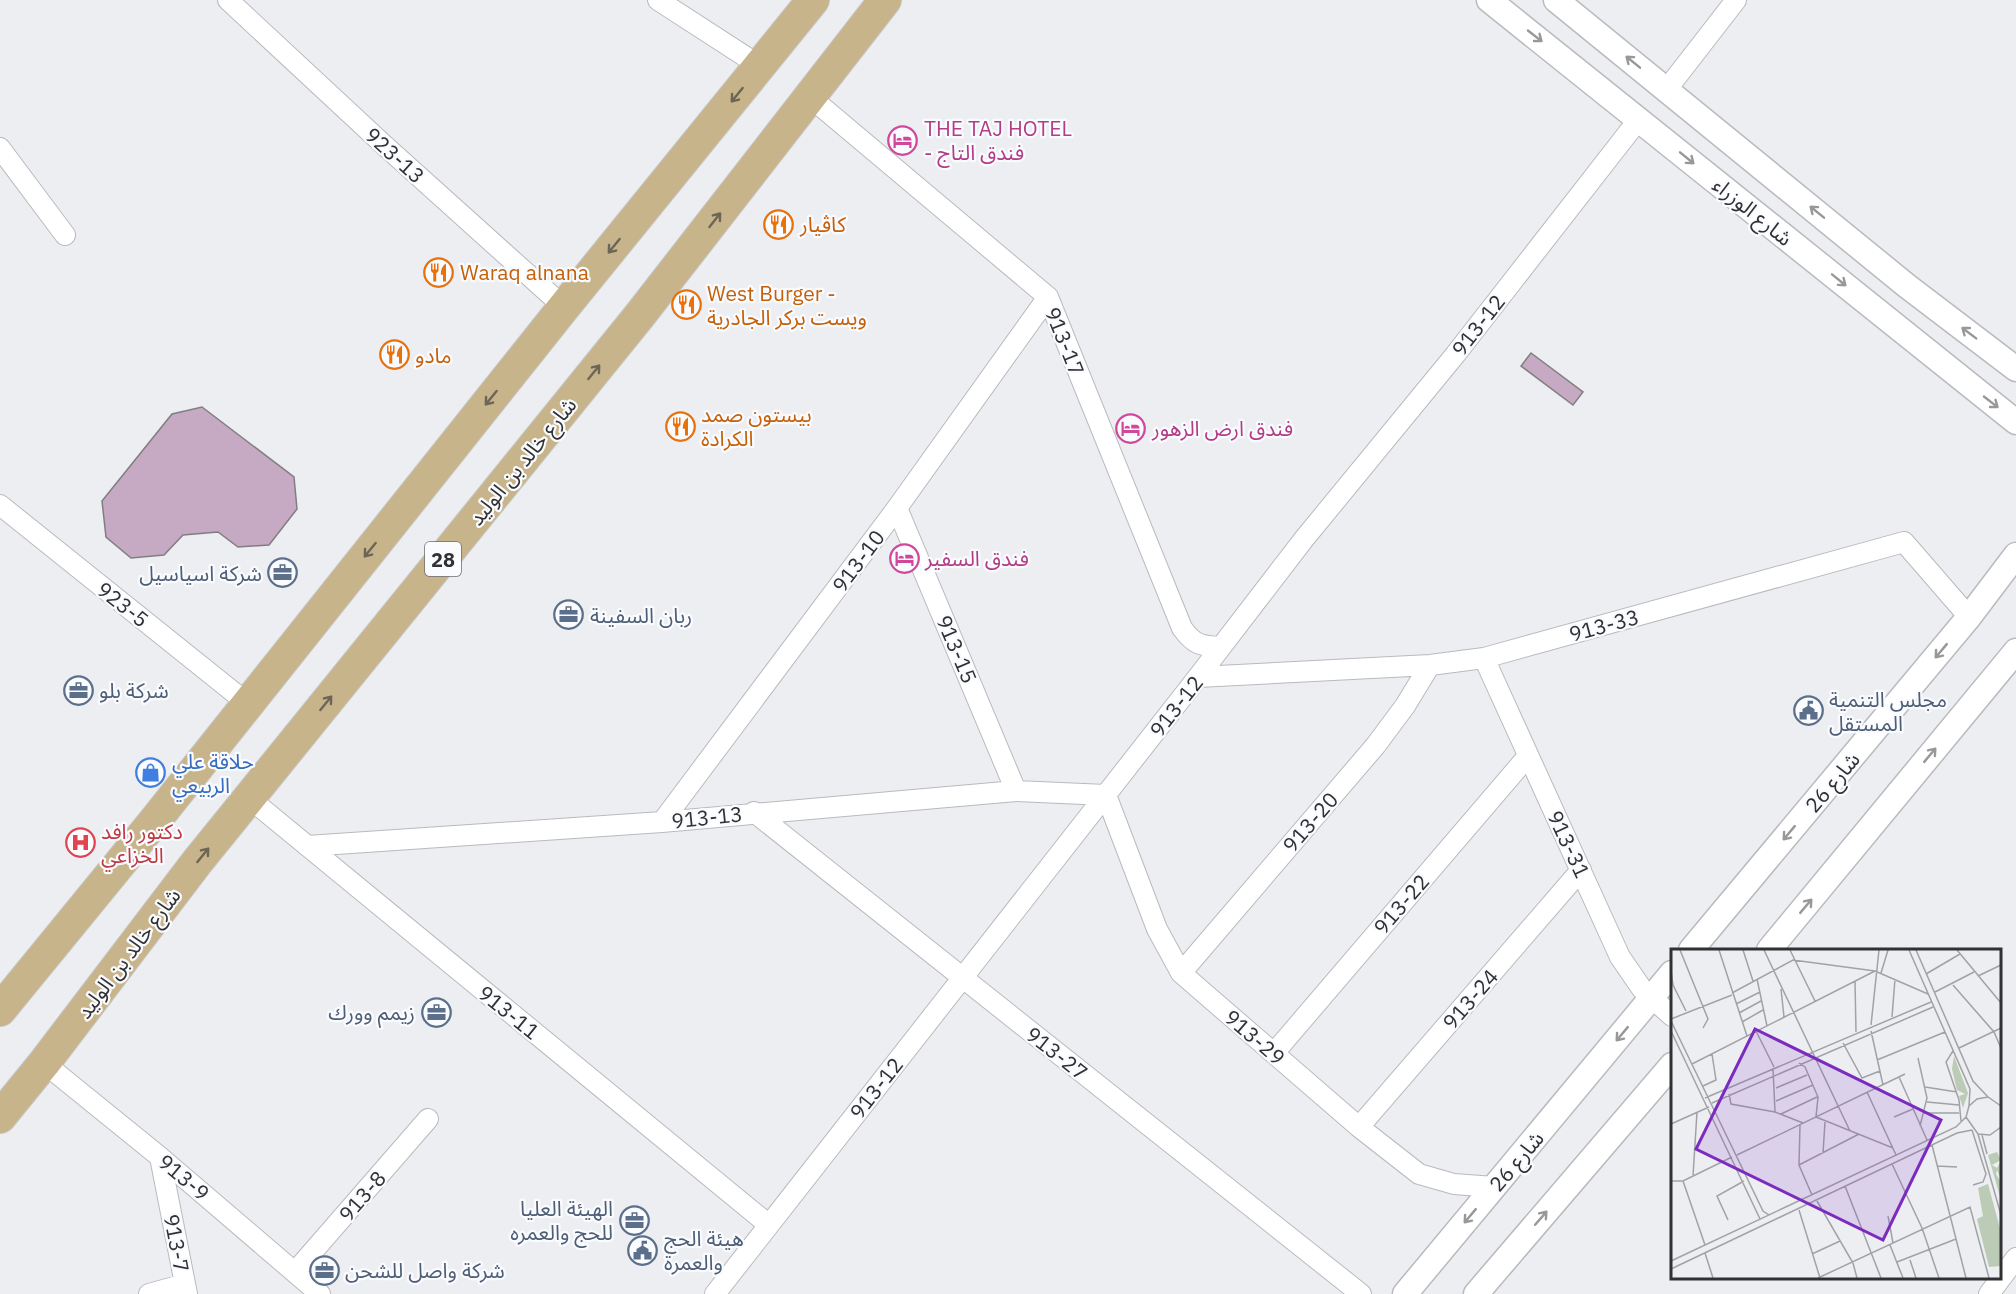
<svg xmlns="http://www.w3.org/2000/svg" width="2016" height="1294" font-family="'IBM Plex Sans','Noto Sans Arabic',sans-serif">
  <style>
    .building { fill: #c6a9c2; stroke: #817e81; stroke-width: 1.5 }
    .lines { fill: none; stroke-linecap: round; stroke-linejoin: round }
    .minor-casing { stroke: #b9babe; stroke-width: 22 }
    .tertiary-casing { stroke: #b9babe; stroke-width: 27 }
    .primary-casing { stroke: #c9c9ca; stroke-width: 34 }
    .minor { stroke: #fff; stroke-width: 20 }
    .tertiary { stroke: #fff; stroke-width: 24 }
    .primary { stroke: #c8b48b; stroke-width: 32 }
    .oneway { stroke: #989899 }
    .oneway2 { stroke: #6d6556 }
    .labels { text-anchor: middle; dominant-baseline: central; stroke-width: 4.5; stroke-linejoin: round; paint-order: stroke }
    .shield { fill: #fafbff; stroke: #6d6e70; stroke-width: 1.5 }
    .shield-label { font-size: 20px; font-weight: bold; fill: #313133 }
    .hotel-label { font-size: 21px; fill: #b23c85; stroke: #fafbff; text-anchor: start }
    .street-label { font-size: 21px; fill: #313133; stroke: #fafbff }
    .food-label { font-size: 21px; fill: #c56008; stroke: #fafbff; text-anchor: start }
    .service-label { font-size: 21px; fill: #4e5e75; stroke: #fafbff; text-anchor: start }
    .shop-label { font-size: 21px; fill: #366cbe; stroke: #fafbff; text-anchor: start }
    .health-label { font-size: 21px; fill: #be3a42; stroke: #fafbff; text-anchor: start }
    .inset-road { fill: none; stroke: #a2a2a6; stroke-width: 1.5 }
    .view { fill: #7b2cbf; fill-opacity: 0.15; stroke: #7b2cbf; stroke-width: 3 }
    .inset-edge { fill: none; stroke: #313133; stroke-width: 3 }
  </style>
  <rect width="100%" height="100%" fill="#edeef2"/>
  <path class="building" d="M 1531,353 L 1583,392 L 1573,405 L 1521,366 Z
    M 202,407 L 294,477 L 297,509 L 269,545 L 238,547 L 218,532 L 183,535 L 164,555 L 131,558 L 106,537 L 102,501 L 172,414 Z"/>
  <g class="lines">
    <defs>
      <path id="minor" d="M 228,0 L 384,145 L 564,307
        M 658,0 L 760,66
        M 1667,89 L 1736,0
        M 810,97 L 1048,297 L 1182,628 C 1194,645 1201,646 1221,647
        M 0,148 L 65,235
        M 0,505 L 247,703
        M 897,508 L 1016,791
        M 1484,658 L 1620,957 L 1642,989 L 1672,1016
        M 1198,677 L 1430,665 L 1484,658 L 1904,542 L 1969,617
        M 249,798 L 769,1225
        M 754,812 L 1361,1294
        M 662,822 L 897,508 L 1048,297
        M 307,846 L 662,822 L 1016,791 L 1106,795 L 1157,929 L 1181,973 L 1359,1127 L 1419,1174 L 1454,1184 L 1494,1187
        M 1181,973 L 1376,745 L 1405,706 L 1430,665
        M 1274,1053 L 1528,756
        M 44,1063 L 160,1157 L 320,1294
        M 1359,1127 L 1581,870
        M 160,1157 L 187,1294
        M 295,1272 L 428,1119
        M 149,1294 L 185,1284
        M 715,1294 L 1198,677 L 1304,539 L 1455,355 L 1639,119
        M 1989,1294 L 2016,1258"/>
      <path id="tertiary" d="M 1489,0 L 2016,422
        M 1556,0 L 1907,286 L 2016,369
        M 1691,950 L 1969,617 L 2016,555
        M 1769,950 L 2016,651
        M 1405,1294 L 1672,973
        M 1476,1294 L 1672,1065"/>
      <path id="primary" d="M 0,1010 L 153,823 L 564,307 L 813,0
        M 0,1117 L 44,1063 L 197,862 L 640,315 L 885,0"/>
    </defs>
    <use href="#minor" class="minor-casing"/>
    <use href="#tertiary" class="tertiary-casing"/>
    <use href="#primary" class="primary-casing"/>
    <use href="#minor" class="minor"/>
    <use href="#tertiary" class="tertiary"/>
    <use href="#primary" class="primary"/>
  </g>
  <defs><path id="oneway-shaft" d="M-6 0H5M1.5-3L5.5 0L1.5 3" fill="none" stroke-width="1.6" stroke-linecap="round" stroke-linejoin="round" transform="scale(1.5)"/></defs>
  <g class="oneway">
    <use href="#oneway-shaft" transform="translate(1535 36) rotate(38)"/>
    <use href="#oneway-shaft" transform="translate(1633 62) rotate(-141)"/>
    <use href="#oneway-shaft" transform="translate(1687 158) rotate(39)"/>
    <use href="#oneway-shaft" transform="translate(1817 212) rotate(-141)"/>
    <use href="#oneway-shaft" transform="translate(1839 280) rotate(39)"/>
    <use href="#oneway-shaft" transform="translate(1969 333) rotate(-143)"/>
    <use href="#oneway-shaft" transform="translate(1991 402) rotate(38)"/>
    <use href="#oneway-shaft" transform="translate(1941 651) rotate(130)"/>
    <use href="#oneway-shaft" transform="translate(1930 755) rotate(-50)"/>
    <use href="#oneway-shaft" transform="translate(1789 833) rotate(130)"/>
    <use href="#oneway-shaft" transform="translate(1806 906) rotate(-50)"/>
    <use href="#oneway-shaft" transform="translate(1622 1034) rotate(130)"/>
    <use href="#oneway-shaft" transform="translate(1470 1216) rotate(130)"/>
    <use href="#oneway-shaft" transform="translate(1541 1218) rotate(-49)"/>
  </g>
  <g class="oneway2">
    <use href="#oneway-shaft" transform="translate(737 95) rotate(129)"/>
    <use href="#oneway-shaft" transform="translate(715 220) rotate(-52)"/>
    <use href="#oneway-shaft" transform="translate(614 246) rotate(129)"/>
    <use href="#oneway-shaft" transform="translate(594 372) rotate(-51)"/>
    <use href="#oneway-shaft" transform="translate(491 398) rotate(129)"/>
    <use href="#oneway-shaft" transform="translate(370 550) rotate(129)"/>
    <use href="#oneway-shaft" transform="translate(326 703) rotate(-51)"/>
    <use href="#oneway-shaft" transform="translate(203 855) rotate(-51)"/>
  </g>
  <defs>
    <symbol id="hotel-ring" viewBox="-11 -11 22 22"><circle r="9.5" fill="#fafbff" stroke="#d1479c" stroke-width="1.5"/><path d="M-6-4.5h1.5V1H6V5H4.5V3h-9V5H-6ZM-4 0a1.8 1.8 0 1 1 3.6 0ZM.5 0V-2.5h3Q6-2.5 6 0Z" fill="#d1479c"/></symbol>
    <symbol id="restaurant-ring" viewBox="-11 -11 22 22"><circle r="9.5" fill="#fafbff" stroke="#e8710a" stroke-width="1.5"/><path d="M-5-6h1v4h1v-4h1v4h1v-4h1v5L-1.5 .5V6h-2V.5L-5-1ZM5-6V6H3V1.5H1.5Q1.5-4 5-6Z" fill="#e8710a"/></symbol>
    <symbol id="office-ring" viewBox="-11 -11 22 22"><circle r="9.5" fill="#fafbff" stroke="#5c6f8a" stroke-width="1.5"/><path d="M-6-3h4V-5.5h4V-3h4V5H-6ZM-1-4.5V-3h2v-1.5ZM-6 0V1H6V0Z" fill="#5c6f8a"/></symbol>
    <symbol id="civic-ring" viewBox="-11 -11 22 22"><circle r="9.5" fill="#fafbff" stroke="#5c6f8a" stroke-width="1.5"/><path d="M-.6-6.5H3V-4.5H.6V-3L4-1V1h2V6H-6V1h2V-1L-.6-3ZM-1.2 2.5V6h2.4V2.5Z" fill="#5c6f8a"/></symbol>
    <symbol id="shop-ring" viewBox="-11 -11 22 22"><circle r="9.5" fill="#fafbff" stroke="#3f7fe0" stroke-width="1.5"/><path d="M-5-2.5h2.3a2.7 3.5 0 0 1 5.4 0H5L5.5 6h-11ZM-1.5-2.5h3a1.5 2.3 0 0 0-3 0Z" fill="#3f7fe0"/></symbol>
    <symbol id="hospital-ring" viewBox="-11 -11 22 22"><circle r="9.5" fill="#fafbff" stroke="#e0444e" stroke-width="1.5"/><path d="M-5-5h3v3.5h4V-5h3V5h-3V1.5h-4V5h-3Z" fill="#e0444e"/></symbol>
  </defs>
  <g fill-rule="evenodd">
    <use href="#hotel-ring" x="886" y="124" width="33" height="33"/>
    <use href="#restaurant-ring" x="762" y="208" width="33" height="33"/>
    <use href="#restaurant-ring" x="422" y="256" width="33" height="33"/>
    <use href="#restaurant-ring" x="670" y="288" width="33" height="33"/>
    <use href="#restaurant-ring" x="378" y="338" width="33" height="33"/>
    <use href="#restaurant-ring" x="664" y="410" width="33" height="33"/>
    <use href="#hotel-ring" x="1114" y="412" width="33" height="33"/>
    <use href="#hotel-ring" x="888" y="542" width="33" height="33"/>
    <use href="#office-ring" x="266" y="556" width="33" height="33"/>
    <use href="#office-ring" x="552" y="598" width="33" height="33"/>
    <use href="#office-ring" x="62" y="674" width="33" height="33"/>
    <use href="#civic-ring" x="1792" y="694" width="33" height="33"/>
    <use href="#shop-ring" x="134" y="756" width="33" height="33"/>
    <use href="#hospital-ring" x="64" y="826" width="33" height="33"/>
    <use href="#office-ring" x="420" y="996" width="33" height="33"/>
    <use href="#office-ring" x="618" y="1204" width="33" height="33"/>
    <use href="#civic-ring" x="626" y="1234" width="33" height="33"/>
    <use href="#office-ring" x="308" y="1254" width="33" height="33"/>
  </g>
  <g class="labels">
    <rect class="shield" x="425" y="542" width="36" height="34" rx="4.5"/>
    <g class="shield-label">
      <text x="443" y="559">28</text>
    </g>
    <g class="hotel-label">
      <text x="924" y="128">THE TAJ HOTEL<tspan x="924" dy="24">- فندق التاج</tspan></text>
      <text x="1152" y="428">فندق ارض الزهور</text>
      <text x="925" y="558">فندق السفير</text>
    </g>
    <g class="street-label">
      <text transform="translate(395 155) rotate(42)">923-13</text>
      <text transform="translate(1753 211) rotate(39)">شارع الوزراء</text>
      <text transform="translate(1478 325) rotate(-52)">913-12</text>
      <text transform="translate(1065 341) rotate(68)">913-17</text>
      <text transform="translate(522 461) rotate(-51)">شارع خالد بن الوليد</text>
      <text transform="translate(858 561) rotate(-53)">913-10</text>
      <text transform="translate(123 604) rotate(38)">923-5</text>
      <text transform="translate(1604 625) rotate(-15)">913-33</text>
      <text transform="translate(957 649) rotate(67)">913-15</text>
      <text transform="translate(1176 706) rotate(-52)">913-12</text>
      <text transform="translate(1832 782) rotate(-50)">شارع 26</text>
      <text transform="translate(707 817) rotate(-6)">913-13</text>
      <text transform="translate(1310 822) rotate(-49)">913-20</text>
      <text transform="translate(1569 844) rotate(65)">913-31</text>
      <text transform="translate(1401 904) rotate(-49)">913-22</text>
      <text transform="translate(128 953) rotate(-53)">شارع خالد بن الوليد</text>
      <text transform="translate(1470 999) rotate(-49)">913-24</text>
      <text transform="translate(509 1012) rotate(39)">913-11</text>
      <text transform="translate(1255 1037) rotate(41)">913-29</text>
      <text transform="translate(1057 1053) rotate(38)">913-27</text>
      <text transform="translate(876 1088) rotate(-52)">913-12</text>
      <text transform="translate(1516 1161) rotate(-50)">شارع 26</text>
      <text transform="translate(184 1177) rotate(40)">913-9</text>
      <text transform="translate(362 1196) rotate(-49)">913-8</text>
      <text transform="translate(177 1243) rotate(79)">913-7</text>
    </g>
    <g class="food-label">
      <text x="800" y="224">كاڤيار</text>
      <text x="460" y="272">Waraq alnana</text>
      <text x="707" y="293">West Burger -<tspan x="707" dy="24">ويست بركر الجادرية</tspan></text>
      <text x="415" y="355">مادو</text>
      <text x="701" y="414">بيستون صمد<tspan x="701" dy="24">الكرادة</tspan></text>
    </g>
    <g class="service-label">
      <text x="262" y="573" text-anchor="end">شركة اسياسيل</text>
      <text x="590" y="615">ربان السفينة</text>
      <text x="99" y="690">شركة بلو</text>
      <text x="1829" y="699">مجلس التنمية<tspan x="1829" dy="24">المستقل</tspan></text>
      <text x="415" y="1012" text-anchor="end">زيمم وورك</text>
      <text x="613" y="1208" text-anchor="end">الهيئة العليا<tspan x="613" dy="24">للحج والعمره</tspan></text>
      <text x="664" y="1238">هيئة الحج<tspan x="664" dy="24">والعمرة</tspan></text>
      <text x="345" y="1270">شركة واصل للشحن</text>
    </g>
    <g class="shop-label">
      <text x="172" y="761">حلاقة علي<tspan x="172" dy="24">الربيعي</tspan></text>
    </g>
    <g class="health-label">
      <text x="101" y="831">دكتور رافد<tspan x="101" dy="24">الخزاعي</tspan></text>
    </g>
  </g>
  <g transform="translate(1671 949)">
    <rect width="330" height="330" fill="#edeef2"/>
    <path d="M 283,107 L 297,144 L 292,159 L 288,147 L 294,145 L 286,141 L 281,120 ZM 326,203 L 330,211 L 321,216 L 326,219 L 330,212 L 330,231 L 326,221 L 325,225 L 330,233 L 330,251 L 317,206 ZM 317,235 L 330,283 L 330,317 L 318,318 L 306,270 L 312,267 L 307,239 Z" fill="#bccbb5"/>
    <path class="inset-road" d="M 9,1 L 37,70 L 32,79M 48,1 L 76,87M 72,1 L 82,32M 93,1 L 179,182M 119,1 L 144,52M 238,1 L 299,140 L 298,157M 245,1 L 302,132 L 317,148M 286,1 L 330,54M 0,22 L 2,36 L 15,62M 210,24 L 217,1M 255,25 L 289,5M 307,27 L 330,16M 86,30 L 96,77M 184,32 L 185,83M 282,36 L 323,83 L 330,99M 110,40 L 113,68M 264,43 L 303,23M 61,44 L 122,11 L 204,22 L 257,45M 65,55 L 89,43M 68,64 L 90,52M 221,68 L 224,30M 0,70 L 61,46M 0,72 L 92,262 L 98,266M 71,73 L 92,61M 200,76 L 208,1M 0,82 L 89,270M 85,82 L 103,118M 200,82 L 212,136M 172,94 L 191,129 L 209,122M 288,99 L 330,79M 282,102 L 275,113 L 288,151 L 290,172M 247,109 L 256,149 L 249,177M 206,111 L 274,83M 128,114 L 134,118 L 147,148 L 145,168 L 222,199M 21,115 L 204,22M 102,119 L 104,163M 228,128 L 256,191M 32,137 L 45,131 L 41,105M 254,138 L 286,143M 105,139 L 136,126M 196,143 L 225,206M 58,145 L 60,155 L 104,163 L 132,174M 34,149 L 260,53M 105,152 L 142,136M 256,153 L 288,156M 41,154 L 262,58M 330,157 L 317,148 L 306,150 L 298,157 L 295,168 L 307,185 L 319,186 L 330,178M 253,164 L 288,164M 110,165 L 146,148M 223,168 L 242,160M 0,175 L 38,158M 129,176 L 128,216 L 141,246M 301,181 L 315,225 L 312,233 L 302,236M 307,185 L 330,266M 311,186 L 316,205M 261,196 L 295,329M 152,204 L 154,173M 66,206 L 234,125M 221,215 L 251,279 L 268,329M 128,216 L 188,185M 266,217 L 286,218M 22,227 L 26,163M 0,232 L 12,232 L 61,208M 12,232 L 34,296M 174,237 L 210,329M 146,252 L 182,314 L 186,329M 128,261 L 149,329M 217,267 L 222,294M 57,271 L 46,247 L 73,232M 219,296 L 232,329M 34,304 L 42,329M 141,305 L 169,292M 239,311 L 245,329M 0,312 L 285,178 L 295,168M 226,313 L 285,290M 0,320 L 286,184 L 301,181M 147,329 L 299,258 L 318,329"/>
    <path class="view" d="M 84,80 L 270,171 L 212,291 L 25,200 Z"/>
    <rect width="330" height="330" class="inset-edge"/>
  </g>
</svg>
